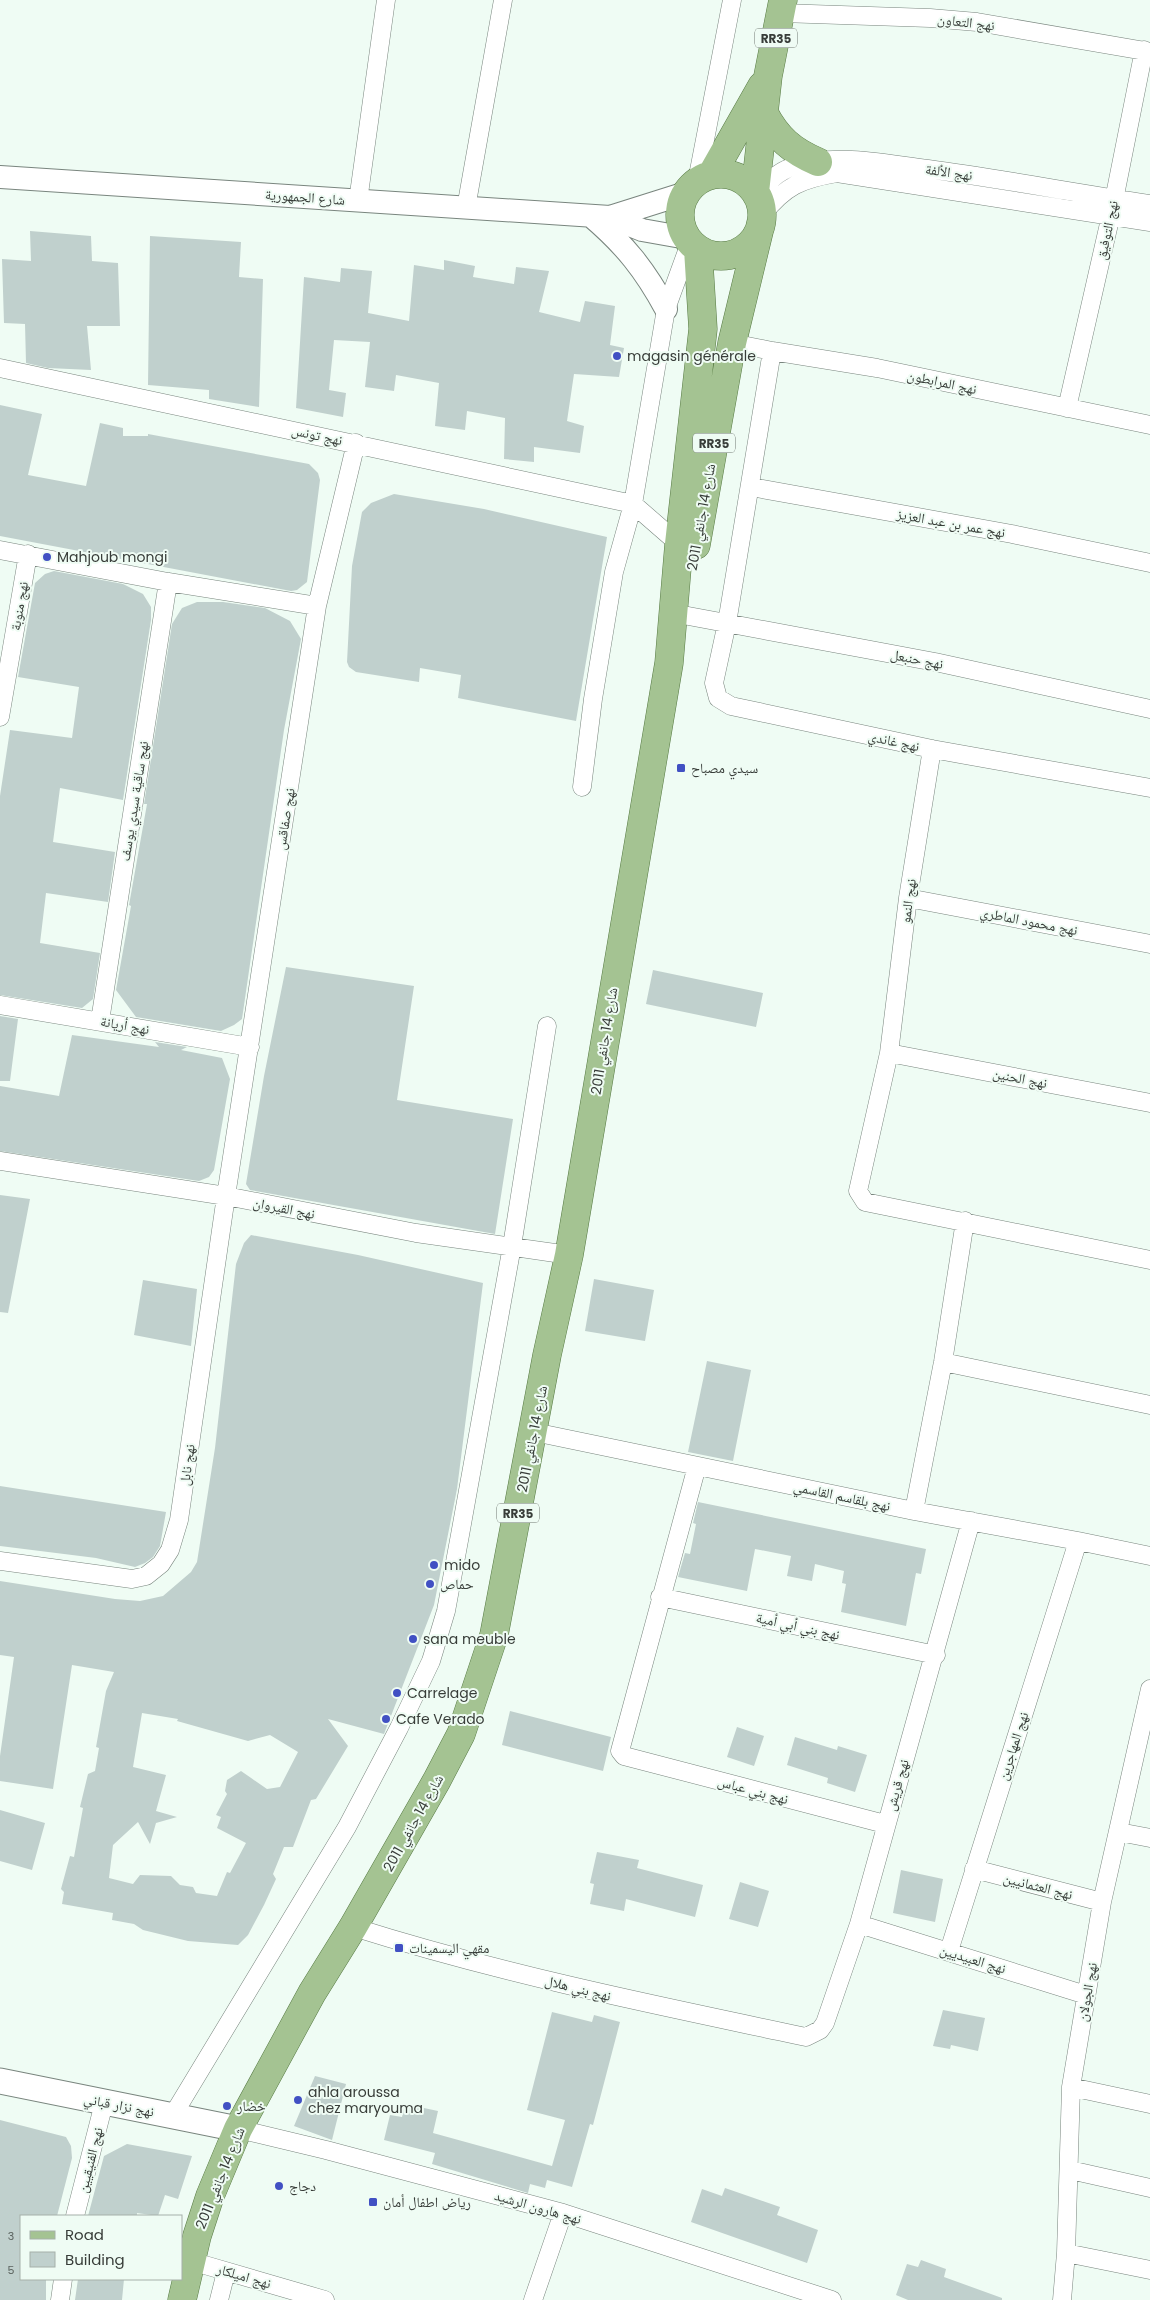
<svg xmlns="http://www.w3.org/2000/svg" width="1150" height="2300" font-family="Poppins,'Noto Naskh Arabic',sans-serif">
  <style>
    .building { fill: #c0d0cd; fill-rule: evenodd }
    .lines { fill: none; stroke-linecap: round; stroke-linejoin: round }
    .minor-casing { stroke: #79857e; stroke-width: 19 }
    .tertiary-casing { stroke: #79857e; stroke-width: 24 }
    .secondary-casing { stroke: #79857e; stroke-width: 27 }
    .primary-casing { stroke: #577a44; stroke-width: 29 }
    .minor { stroke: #fff; stroke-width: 18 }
    .tertiary { stroke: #fff; stroke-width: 22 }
    .secondary { stroke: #fff; stroke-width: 25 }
    .primary { stroke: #a4c392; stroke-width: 28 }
    .poi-dot { fill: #4150c3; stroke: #effcf4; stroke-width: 2 }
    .labels { text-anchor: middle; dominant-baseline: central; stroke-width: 4; stroke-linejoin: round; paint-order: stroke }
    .number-label { font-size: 11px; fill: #5a625e }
    .shield { fill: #effcf4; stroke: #6f7671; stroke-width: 1 }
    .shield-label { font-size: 12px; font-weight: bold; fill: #383d39 }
    .street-label { font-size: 14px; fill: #383d39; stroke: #effcf4 }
    .poi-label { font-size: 14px; fill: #383d39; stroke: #effcf4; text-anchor: start }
  </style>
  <rect width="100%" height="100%" fill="#effcf4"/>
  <path class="building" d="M 30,231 L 91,236 L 92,261 L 118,263 L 120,326 L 87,326 L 91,370 L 48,368 L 26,363 L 25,324 L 4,323 L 2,259 L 31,261 Z
    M 150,236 L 241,242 L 239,277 L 263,279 L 259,407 L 209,399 L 209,390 L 148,385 Z
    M 444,260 L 475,266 L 473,277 L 514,284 L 516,267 L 549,271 L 539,312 L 580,322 L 585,301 L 615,306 L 610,345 L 624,348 L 619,377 L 574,374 L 567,421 L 584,426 L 580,453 L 534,447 L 534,462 L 504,459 L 505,418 L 467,411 L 465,430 L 435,426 L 439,383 L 396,375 L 394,391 L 365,387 L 370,342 L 334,340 L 329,390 L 346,393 L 343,417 L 296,408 L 304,277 L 340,282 L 341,268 L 372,271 L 368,313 L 409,321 L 414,265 L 444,270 Z
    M 0,405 L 42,414 L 28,475 L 86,486 L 100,423 L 123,428 L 123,436 L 148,436 L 148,434 L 309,464 L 318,473 L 320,480 L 307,582 L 297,590 L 291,591 L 0,536 Z
    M 394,494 L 484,509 L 607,537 L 576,721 L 458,698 L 461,675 L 420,668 L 419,682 L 356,672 L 349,667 L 347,662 L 352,566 L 362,512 L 371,503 Z
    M 54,571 L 123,584 L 143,594 L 151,607 L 151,620 L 123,800 L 60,788 L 53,842 L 115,852 L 108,902 L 46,893 L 40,943 L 100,953 L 93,999 L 82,1008 L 0,995 L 0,796 L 10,730 L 72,738 L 79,687 L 18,677 L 35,583 L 45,574 Z
    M 197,602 L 223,602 L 265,608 L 290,621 L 301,639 L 284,730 L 242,1019 L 234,1025 L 221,1031 L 136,1017 L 116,990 L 131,906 L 129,905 L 147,804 L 144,804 L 172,624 L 182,608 Z
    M 286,967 L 414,986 L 397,1100 L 513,1119 L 495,1234 L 250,1190 L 246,1184 L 264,1076 Z
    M 653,970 L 763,993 L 756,1027 L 646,1004 Z
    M 0,1016 L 18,1019 L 10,1081 L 0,1081 Z
    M 72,1035 L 159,1047 L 155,1042 L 187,1047 L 181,1050 L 222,1058 L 230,1079 L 214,1170 L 209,1177 L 199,1181 L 0,1151 L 0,1086 L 59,1096 Z
    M 0,1195 L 30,1199 L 8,1313 L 0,1312 Z
    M 251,1235 L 358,1255 L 483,1283 L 457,1489 L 434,1605 L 384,1734 L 328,1719 L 348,1746 L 316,1799 L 311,1800 L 293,1847 L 284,1847 L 273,1874 L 276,1879 L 264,1905 L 248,1935 L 238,1945 L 188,1941 L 143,1930 L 134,1924 L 112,1920 L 113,1913 L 62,1904 L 64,1892 L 61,1889 L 70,1856 L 74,1857 L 83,1808 L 80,1807 L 88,1774 L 95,1771 L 99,1748 L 96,1747 L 106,1691 L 114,1672 L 72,1665 L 53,1789 L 0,1781 L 0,1756 L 14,1657 L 0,1655 L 0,1581 L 115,1599 L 140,1601 L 163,1596 L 191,1572 L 197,1562 L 215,1448 L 236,1264 L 244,1243 ZM 142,1713 L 178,1719 L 177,1721 L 248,1741 L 270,1735 L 298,1752 L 280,1787 L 267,1789 L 241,1771 L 227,1780 L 225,1791 L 227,1794 L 216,1815 L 221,1817 L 217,1828 L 246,1843 L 230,1873 L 227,1872 L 217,1896 L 196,1893 L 193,1887 L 180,1885 L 171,1876 L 140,1875 L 133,1884 L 109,1878 L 113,1845 L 138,1822 L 150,1844 L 156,1823 L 177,1817 L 156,1811 L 166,1775 L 133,1767 Z
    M 594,1279 L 654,1290 L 645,1341 L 585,1331 Z
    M 143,1280 L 197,1289 L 191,1346 L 134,1335 Z
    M 707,1361 L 751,1370 L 733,1461 L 688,1452 Z
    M 0,1486 L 166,1512 L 160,1546 L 153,1557 L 145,1563 L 135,1567 L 96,1558 L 0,1546 Z
    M 698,1502 L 926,1549 L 921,1574 L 916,1573 L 906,1626 L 841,1612 L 846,1584 L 842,1583 L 844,1571 L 815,1564 L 812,1581 L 787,1576 L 791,1556 L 755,1549 L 747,1591 L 678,1577 L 685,1553 L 690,1554 L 696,1524 L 693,1523 Z
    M 510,1711 L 611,1737 L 603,1771 L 502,1745 Z
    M 737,1727 L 764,1736 L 754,1766 L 727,1757 Z
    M 795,1737 L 837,1750 L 838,1746 L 867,1755 L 855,1792 L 827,1783 L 828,1778 L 787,1765 Z
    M 0,1810 L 45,1823 L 32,1870 L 0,1861 Z
    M 597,1852 L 639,1860 L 637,1868 L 703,1885 L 695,1917 L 626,1899 L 624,1911 L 590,1904 L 594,1884 L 590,1883 Z
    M 901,1870 L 943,1879 L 935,1922 L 893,1913 Z
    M 740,1882 L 769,1891 L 758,1927 L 729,1919 Z
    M 943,2010 L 985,2018 L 978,2051 L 951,2045 L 950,2049 L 933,2046 Z
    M 552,2012 L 592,2022 L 594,2015 L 620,2022 L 593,2125 L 590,2124 L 572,2187 L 547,2180 L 545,2188 L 530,2184 L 528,2193 L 432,2164 L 435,2153 L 384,2140 L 390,2115 L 402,2117 L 405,2104 L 438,2111 L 433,2133 L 552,2166 L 565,2120 L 527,2110 Z
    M 315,2076 L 346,2084 L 332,2140 L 294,2126 Z
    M 0,2120 L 66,2137 L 71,2146 L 72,2158 L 57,2216 L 21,2216 L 21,2279 L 46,2279 L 46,2300 L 0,2300 Z
    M 127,2144 L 192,2156 L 178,2199 L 165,2195 L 158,2216 L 137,2213 L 137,2216 L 88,2216 L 104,2156 Z
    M 725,2188 L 780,2207 L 777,2215 L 818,2230 L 807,2263 L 691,2222 L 702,2189 L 722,2196 Z
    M 921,2260 L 946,2269 L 944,2277 L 1002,2298 L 1002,2300 L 908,2300 L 896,2295 L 907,2264 L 918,2267 Z
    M 78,2279 L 124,2279 L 122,2300 L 75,2300 Z"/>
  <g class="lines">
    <defs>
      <path id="minor" d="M 781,13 L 930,18 L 977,22 L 1150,52
        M 697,181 L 732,0
        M 757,195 C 767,183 777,172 792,167 C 834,152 885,164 928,169 C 1002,179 1076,193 1150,204
        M 358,201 L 386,0
        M 466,208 L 503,0
        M 762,215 C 785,186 801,179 837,173 L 1150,222
        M 732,343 L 772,351 L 877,368 L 1150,425
        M 772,351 L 727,623 L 714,683 L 718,698 L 731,706 L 932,749 L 1150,788
        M 0,368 L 633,504 L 679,544
        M 1067,408 L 1111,215 L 1144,50
        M 751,487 L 1012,534 L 1150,563
        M 0,550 L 168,582 L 317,606
        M 683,615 L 935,662 L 1150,709
        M 0,717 L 28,554
        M 932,749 L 908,898 L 889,1053 L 858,1191 L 865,1202 L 1150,1260
        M 582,787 L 593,699 L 614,572 L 633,504 L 666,309 L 690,243
        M 908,898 L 1150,944
        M 0,1005 L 250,1047
        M 100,1021 L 168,582
        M 889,1053 L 1150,1103
        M 0,1161 L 226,1196 L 416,1233 L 569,1255
        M 943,1362 L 1150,1405
        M 534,1432 L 914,1511 L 1078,1541 L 1150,1556
        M 697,1466 L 620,1751 L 624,1756 L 885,1824
        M 914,1511 L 943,1362 L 965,1221
        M 0,1561 L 132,1579 L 146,1576 L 161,1564 L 170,1550 L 179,1520 L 226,1196 L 317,606 L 356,443
        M 660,1597 L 936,1655
        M 1119,1832 L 1150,1838
        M 974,1869 L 1102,1902
        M 859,1924 L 1086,1995
        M 353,1927 C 502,1974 654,2005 806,2037 L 820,2030 L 825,2023 L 859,1924 L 971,1521
        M 949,1951 L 1078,1541
        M 1071,2087 L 1150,2104
        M 173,2115 L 347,1827 L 399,1728 L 431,1661 L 446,1611 L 460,1535 L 512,1246 L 547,1026
        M 238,2129 L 326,2150 L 563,2213 L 832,2300
        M 1070,2170 L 1150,2188
        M 75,2216 L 104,2103
        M 1066,2253 L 1150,2270
        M 191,2261 L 325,2300
        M 60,2300 L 63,2279
        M 219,2300 L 226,2272
        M 533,2300 L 563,2213
        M 1062,2300 L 1066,2253 L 1071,2087 L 1102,1902 L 1150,1689"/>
      <path id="tertiary" d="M 0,177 L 610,217 L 642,230 L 687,238
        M 591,216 C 625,245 645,270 666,309
        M 610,217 L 686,193"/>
      <path id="secondary" d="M 0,2081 L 238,2129"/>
      <path id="primary" d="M 764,113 C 777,138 792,151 818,162
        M680 215a41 41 0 1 1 82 0a41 41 0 1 1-82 0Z
        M 712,174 L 762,86
        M 755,192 L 768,76 L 783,0
        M 696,545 L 732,343 L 761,223
        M 182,2300 L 197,2236 L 210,2196 L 238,2129 L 312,1993 L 353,1927 L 437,1780 L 461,1734 L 494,1635 L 547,1355 L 569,1255 L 669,663 L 679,544 L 703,329 L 698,249"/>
    </defs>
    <use href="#minor" class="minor-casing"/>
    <use href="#tertiary" class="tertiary-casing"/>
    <use href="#secondary" class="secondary-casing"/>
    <use href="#primary" class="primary-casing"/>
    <use href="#minor" class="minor"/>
    <use href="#tertiary" class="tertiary"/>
    <use href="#secondary" class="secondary"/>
    <use href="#primary" class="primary"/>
  </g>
  <g class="poi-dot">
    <circle cx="617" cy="356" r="5"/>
    <circle cx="47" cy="557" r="5"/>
    <rect x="676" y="763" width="10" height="10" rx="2.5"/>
    <circle cx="434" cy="1565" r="5"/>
    <circle cx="430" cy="1584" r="5"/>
    <circle cx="413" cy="1639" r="5"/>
    <circle cx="397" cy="1693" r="5"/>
    <circle cx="386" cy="1719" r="5"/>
    <rect x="394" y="1943" width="10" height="10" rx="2.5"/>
    <circle cx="298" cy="2100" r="5"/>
    <circle cx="227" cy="2106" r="5"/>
    <circle cx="279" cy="2186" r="5"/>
    <rect x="368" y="2197" width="10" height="10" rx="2.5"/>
  </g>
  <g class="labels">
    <g class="number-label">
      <text x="11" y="2236">3</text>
      <text x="11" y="2270">5</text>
    </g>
    <g class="shield">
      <rect x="755" y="28.5" width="42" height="19" rx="4"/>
      <rect x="693" y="433.5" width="42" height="19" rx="4"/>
      <rect x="497" y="1503.5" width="42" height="19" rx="4"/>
    </g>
    <g class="shield-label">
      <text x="776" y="38">RR35</text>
      <text x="714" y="443">RR35</text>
      <text x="518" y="1513">RR35</text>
    </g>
    <g class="street-label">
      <text transform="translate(966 22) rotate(7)">نهج التعاون</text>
      <text transform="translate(949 172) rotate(8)">نهج الألفة</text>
      <text transform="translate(305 197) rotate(4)">شارع الجمهورية</text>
      <text transform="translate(1107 230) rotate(-78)">نهج التوفيق</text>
      <text transform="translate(942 382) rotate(12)">نهج المرابطون</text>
      <text transform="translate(317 435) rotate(12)">نهج تونس</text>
      <text transform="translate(701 517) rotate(-80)">شارع 14 جانفي 2011</text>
      <text transform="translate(951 523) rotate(10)">نهج عمر بن عبد العزيز</text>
      <text transform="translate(19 606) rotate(-80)">نهج منوبة</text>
      <text transform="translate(917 659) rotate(11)">نهج حنبعل</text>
      <text transform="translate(894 741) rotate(12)">نهج غاندي</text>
      <text transform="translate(134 801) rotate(-81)">نهج ساقية سيدي يوسف</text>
      <text transform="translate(285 819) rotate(-81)">نهج صفاقس</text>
      <text transform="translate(908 901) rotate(-82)">نهج النمو</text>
      <text transform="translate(1029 921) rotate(11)">نهج محمود الماطري</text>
      <text transform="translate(125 1025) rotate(10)">نهج أريانة</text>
      <text transform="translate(604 1041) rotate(-81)">شارع 14 جانفي 2011</text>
      <text transform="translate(1020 1078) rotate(11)">نهج الحنين</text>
      <text transform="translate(284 1208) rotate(11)">نهج القيروان</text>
      <text transform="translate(532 1439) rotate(-79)">شارع 14 جانفي 2011</text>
      <text transform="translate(187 1465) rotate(-82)">نهج نابل</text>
      <text transform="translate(842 1496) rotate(12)">نهج بلقاسم القاسمي</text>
      <text transform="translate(798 1626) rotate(12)">نهج بني أبي أمية</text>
      <text transform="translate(1013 1746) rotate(-72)">نهج المهاجرين</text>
      <text transform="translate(897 1785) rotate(-74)">نهج قريش</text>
      <text transform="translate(753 1790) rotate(15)">نهج بني عباس</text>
      <text transform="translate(413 1823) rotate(-61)">شارع 14 جانفي 2011</text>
      <text transform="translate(1038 1886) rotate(14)">نهج العثمانيين</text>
      <text transform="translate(973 1959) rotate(17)">نهج العبيديين</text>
      <text transform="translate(578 1988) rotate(14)">نهج بني هلال</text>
      <text transform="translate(1087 1992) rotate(-80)">نهج الجولان</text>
      <text transform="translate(119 2105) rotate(11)">نهج نزار قباني</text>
      <text transform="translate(90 2160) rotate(-76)">نهج الفنيقيين</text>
      <text transform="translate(220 2178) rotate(-68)">شارع 14 جانفي 2011</text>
      <text transform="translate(538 2207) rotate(16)">نهج هارون الرشيد</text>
      <text transform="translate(244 2276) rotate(16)">نهج اميلكار</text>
    </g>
    <g class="poi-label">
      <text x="627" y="356">magasin générale</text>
      <text x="57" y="557">Mahjoub mongi</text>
      <text x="691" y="768">سيدي مصباح</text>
      <text x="444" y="1565">mido</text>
      <text x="440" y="1584">حماص</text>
      <text x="423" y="1639">sana meuble</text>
      <text x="407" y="1693">Carrelage</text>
      <text x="396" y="1719">Cafe Verado</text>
      <text x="409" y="1948">مقهي اليسمينات</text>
      <text x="308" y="2092">ahla aroussa<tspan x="308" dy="16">chez maryouma</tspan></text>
      <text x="237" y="2106">خضار</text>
      <text x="289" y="2186">دجاج</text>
      <text x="383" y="2202">رياض اطفال أمان</text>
    </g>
  </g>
  <rect x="20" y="2215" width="162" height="65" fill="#effcf4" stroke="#a6b0a9"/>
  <rect x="30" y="2231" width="25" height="8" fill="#a4c392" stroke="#a6b0a9"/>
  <text x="65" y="2240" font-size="15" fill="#383d39">Road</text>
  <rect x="30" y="2252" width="25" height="15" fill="#c0d0cd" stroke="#a6b0a9"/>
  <text x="65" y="2265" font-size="15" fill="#383d39">Building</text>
</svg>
